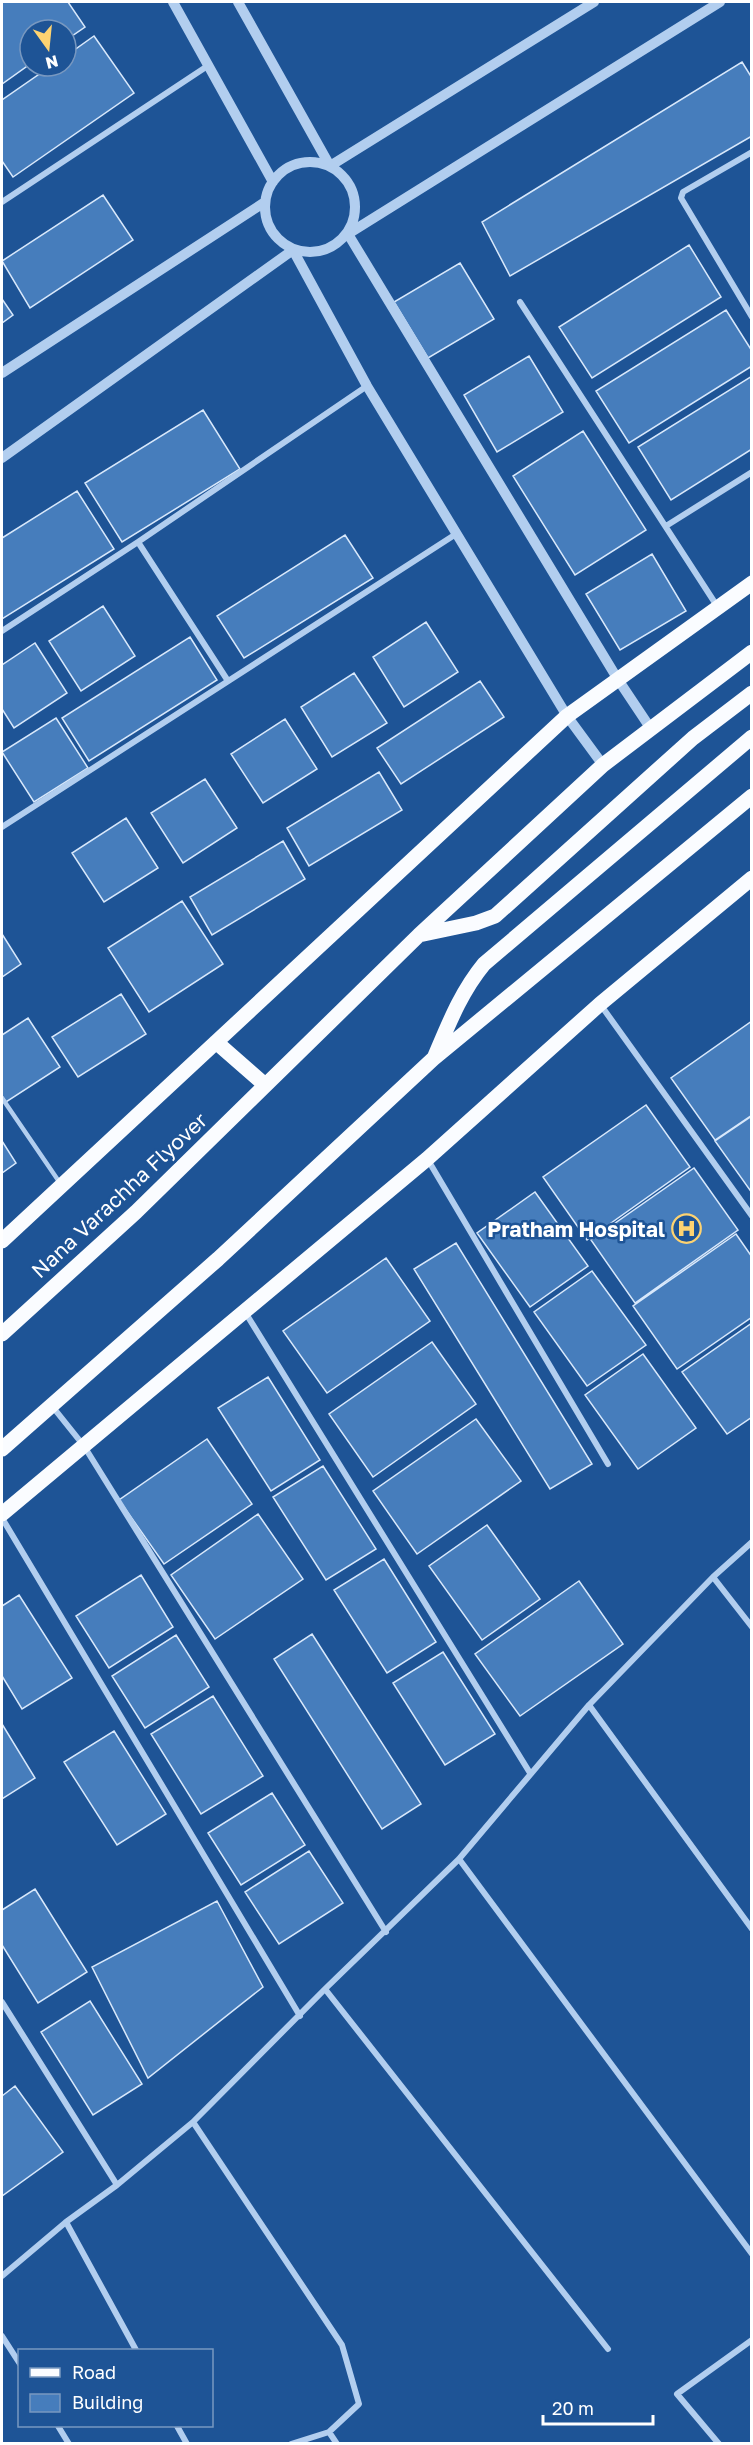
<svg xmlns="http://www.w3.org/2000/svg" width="753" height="2445" font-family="'Golos Text',sans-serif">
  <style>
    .building { fill: #467dbc; stroke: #d8e8fb; stroke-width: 1.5 }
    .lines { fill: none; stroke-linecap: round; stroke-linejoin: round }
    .service { stroke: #b2ceef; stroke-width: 4.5 }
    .minor { stroke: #b2ceef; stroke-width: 6 }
    .tertiary { stroke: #b2ceef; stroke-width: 10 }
    .primary { stroke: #fafcff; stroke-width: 15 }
    .labels { text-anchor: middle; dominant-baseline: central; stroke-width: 5; stroke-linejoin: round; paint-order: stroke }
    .street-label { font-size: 21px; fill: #fff; stroke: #1e5496 }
    .poi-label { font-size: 21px; font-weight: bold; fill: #fff; stroke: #1e5496; text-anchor: end }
  </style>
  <rect width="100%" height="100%" fill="#1e5496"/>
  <path class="building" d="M 2,2 L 68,2 L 85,27 L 66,40 L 66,30 L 30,30 L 30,64 L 2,84 Z
    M 94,36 L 134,93 L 13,177 L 2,161 L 2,100 L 51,66 L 66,66 L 66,56 Z
    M 742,62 L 752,78 L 752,136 L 510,276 L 482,222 Z
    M 103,195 L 133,240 L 30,308 L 2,261 Z
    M 689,245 L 721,297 L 592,378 L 559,327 Z
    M 460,263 L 494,319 L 428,358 L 394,302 Z
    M 2,299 L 13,315 L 2,323 Z
    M 726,310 L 752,351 L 752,366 L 629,443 L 596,391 Z
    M 529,356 L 563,412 L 497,452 L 464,395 Z
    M 752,376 L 752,449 L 671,500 L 638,447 Z
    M 203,410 L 240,469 L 122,542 L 85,483 Z
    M 583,431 L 646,530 L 575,575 L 513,476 Z
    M 77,491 L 114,549 L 2,619 L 2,538 Z
    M 345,535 L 373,578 L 244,658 L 217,616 Z
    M 652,554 L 686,611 L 620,650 L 586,594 Z
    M 103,606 L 135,656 L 81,691 L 49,641 Z
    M 426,622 L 458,672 L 404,707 L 373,657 Z
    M 190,637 L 217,680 L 89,761 L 62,718 Z
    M 35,643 L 67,693 L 14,728 L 2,709 L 2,665 Z
    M 354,673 L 387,723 L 332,757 L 301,707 Z
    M 480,681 L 504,717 L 401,784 L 377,748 Z
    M 56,718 L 88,768 L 34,802 L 2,752 Z
    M 285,719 L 317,769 L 263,803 L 231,754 Z
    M 379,772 L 402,810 L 309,866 L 287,828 Z
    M 205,779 L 237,828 L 183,863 L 151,813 Z
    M 126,818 L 158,868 L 104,902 L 72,853 Z
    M 283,841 L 305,879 L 212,935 L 190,897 Z
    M 182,901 L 223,964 L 149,1012 L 108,948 Z
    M 2,934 L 21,964 L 2,977 Z
    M 121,994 L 146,1034 L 78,1077 L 52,1037 Z
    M 28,1018 L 60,1067 L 6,1102 L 2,1096 L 2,1035 Z
    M 752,1021 L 752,1115 L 715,1140 L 671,1078 Z
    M 646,1105 L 690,1167 L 587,1240 L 543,1177 Z
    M 752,1116 L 752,1193 L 715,1141 Z
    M 2,1141 L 16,1163 L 2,1173 Z
    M 694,1168 L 738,1230 L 635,1303 L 591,1240 Z
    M 535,1192 L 588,1266 L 530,1307 L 477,1233 Z
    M 736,1234 L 752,1257 L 752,1317 L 677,1369 L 633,1306 Z
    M 456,1243 L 592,1464 L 550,1489 L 414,1269 Z
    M 386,1258 L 430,1321 L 327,1393 L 283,1331 Z
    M 592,1271 L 646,1345 L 587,1386 L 534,1312 Z
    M 752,1323 L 752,1417 L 727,1434 L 682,1372 Z
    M 432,1342 L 476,1404 L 373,1477 L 329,1414 Z
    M 643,1354 L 696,1428 L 638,1469 L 585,1395 Z
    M 268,1377 L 320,1460 L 271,1491 L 218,1408 Z
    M 476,1419 L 521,1481 L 417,1554 L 373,1491 Z
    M 207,1439 L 252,1504 L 164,1564 L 119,1500 Z
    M 323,1466 L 376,1549 L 326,1580 L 273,1497 Z
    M 258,1514 L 303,1579 L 215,1639 L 171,1575 Z
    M 487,1525 L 540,1599 L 482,1640 L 429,1566 Z
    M 384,1559 L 436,1642 L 387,1673 L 334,1590 Z
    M 141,1575 L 173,1627 L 109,1668 L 76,1616 Z
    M 579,1581 L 623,1644 L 520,1716 L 475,1654 Z
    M 19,1595 L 72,1678 L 22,1709 L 2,1676 L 2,1606 Z
    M 312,1634 L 421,1804 L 382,1829 L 274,1659 Z
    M 176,1635 L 209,1687 L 145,1728 L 112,1676 Z
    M 443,1652 L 495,1734 L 445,1765 L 393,1683 Z
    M 213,1696 L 263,1776 L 201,1814 L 151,1734 Z
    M 2,1724 L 35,1778 L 2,1799 Z
    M 114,1731 L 166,1814 L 117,1845 L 64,1762 Z
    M 272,1793 L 305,1845 L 241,1885 L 208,1833 Z
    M 309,1851 L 343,1903 L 279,1944 L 245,1892 Z
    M 35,1889 L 87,1972 L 38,2003 L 2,1945 L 2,1910 Z
    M 217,1901 L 263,1987 L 148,2078 L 92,1967 Z
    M 90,2001 L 142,2084 L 93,2115 L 41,2032 Z
    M 15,2086 L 63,2152 L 2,2196 L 2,2096 Z"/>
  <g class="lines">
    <path class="service" d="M 2,1098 L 60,1183"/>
    <path class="minor" d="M 752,152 L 683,192 L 681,198 L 752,317
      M 2,202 L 209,65
      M 520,302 L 717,606
      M 666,526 L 752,472
      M 138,542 L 228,681
      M 2,631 L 138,542 L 367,386
      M 2,827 L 456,534
      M 600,1004 L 752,1216
      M 428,1160 L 608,1464
      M 245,1312 L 530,1773
      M 52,1406 L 84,1446 L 386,1932
      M 2,1518 L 300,2016
      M 713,1577 L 752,1627
      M 589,1705 L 752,1929
      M 459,1859 L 752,2254
      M 325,1989 L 608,2349
      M 2,2002 L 117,2185
      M 193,2122 L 342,2345 L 359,2404 L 329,2432
      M 66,2222 L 136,2350
      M 2,2276 L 66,2222 L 117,2185 L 193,2122 L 325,1989 L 459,1859 L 589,1705 L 713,1577 L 752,1542
      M 2,2336 L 20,2364
      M 58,2426 L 69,2444
      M 177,2426 L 187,2444
      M 291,2444 L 329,2432 L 337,2444
      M 719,2444 L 677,2394 L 752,2340"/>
    <path class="tertiary" d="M 173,2 L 273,182
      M 238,2 L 330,166 L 594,2
      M265 207a45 45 0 1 1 90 0a45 45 0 1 1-90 0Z
      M 2,373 L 265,202
      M 2,458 L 293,250 L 367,386 L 567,716 L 603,765
      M 651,729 L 617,678 L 348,234 L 720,2"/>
    <path class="primary" d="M 419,935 L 476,923 L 495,916 L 693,738 L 752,693
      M 216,1042 L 265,1085
      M 435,1056 C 449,1023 461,992 484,964 L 752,737
      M 2,1241 L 567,716 L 752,583
      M 2,1334 L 136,1212 L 419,935 L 603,765 L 752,652
      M 2,1449 L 218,1259 L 433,1059 L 752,796
      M 2,1514 L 427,1159 L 600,1004 L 752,878"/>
  </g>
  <defs>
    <symbol id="hospital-ring" viewBox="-11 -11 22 22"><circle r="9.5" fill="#1e5496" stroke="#fed371" stroke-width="1.5"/><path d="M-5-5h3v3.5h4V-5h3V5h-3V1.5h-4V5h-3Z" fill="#fed371"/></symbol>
  </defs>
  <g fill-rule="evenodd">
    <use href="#hospital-ring" x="670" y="1212" width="33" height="33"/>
  </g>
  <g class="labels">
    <g class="street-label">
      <text transform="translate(119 1195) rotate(-43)">Nana Varachha Flyover</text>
    </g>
    <g class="poi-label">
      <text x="665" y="1229">Pratham Hospital</text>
    </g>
  </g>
  <rect width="753" height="2445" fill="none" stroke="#ffffff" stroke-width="6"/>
  <rect x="18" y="2349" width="195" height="78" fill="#1e5496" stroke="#7898c0" stroke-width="1.5"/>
  <rect x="30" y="2368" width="30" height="9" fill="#fafcff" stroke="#7898c0" stroke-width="1.5"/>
  <text x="72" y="2379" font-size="18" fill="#ffffff">Road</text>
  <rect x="30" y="2394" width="30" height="18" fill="#467dbc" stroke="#7898c0" stroke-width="1.5"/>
  <text x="72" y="2409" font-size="18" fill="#ffffff">Building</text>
  <g transform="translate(48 48) rotate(165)"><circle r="28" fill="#1e5496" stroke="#7898c0" stroke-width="1.5"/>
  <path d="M0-4.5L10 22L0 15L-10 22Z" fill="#fed371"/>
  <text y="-9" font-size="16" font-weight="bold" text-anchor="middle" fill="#ffffff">N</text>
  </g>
  <path d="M543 2415v9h110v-9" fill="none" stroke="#ffffff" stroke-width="3"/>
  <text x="552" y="2415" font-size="18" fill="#ffffff" stroke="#1e5496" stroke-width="4.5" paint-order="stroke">20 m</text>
</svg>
